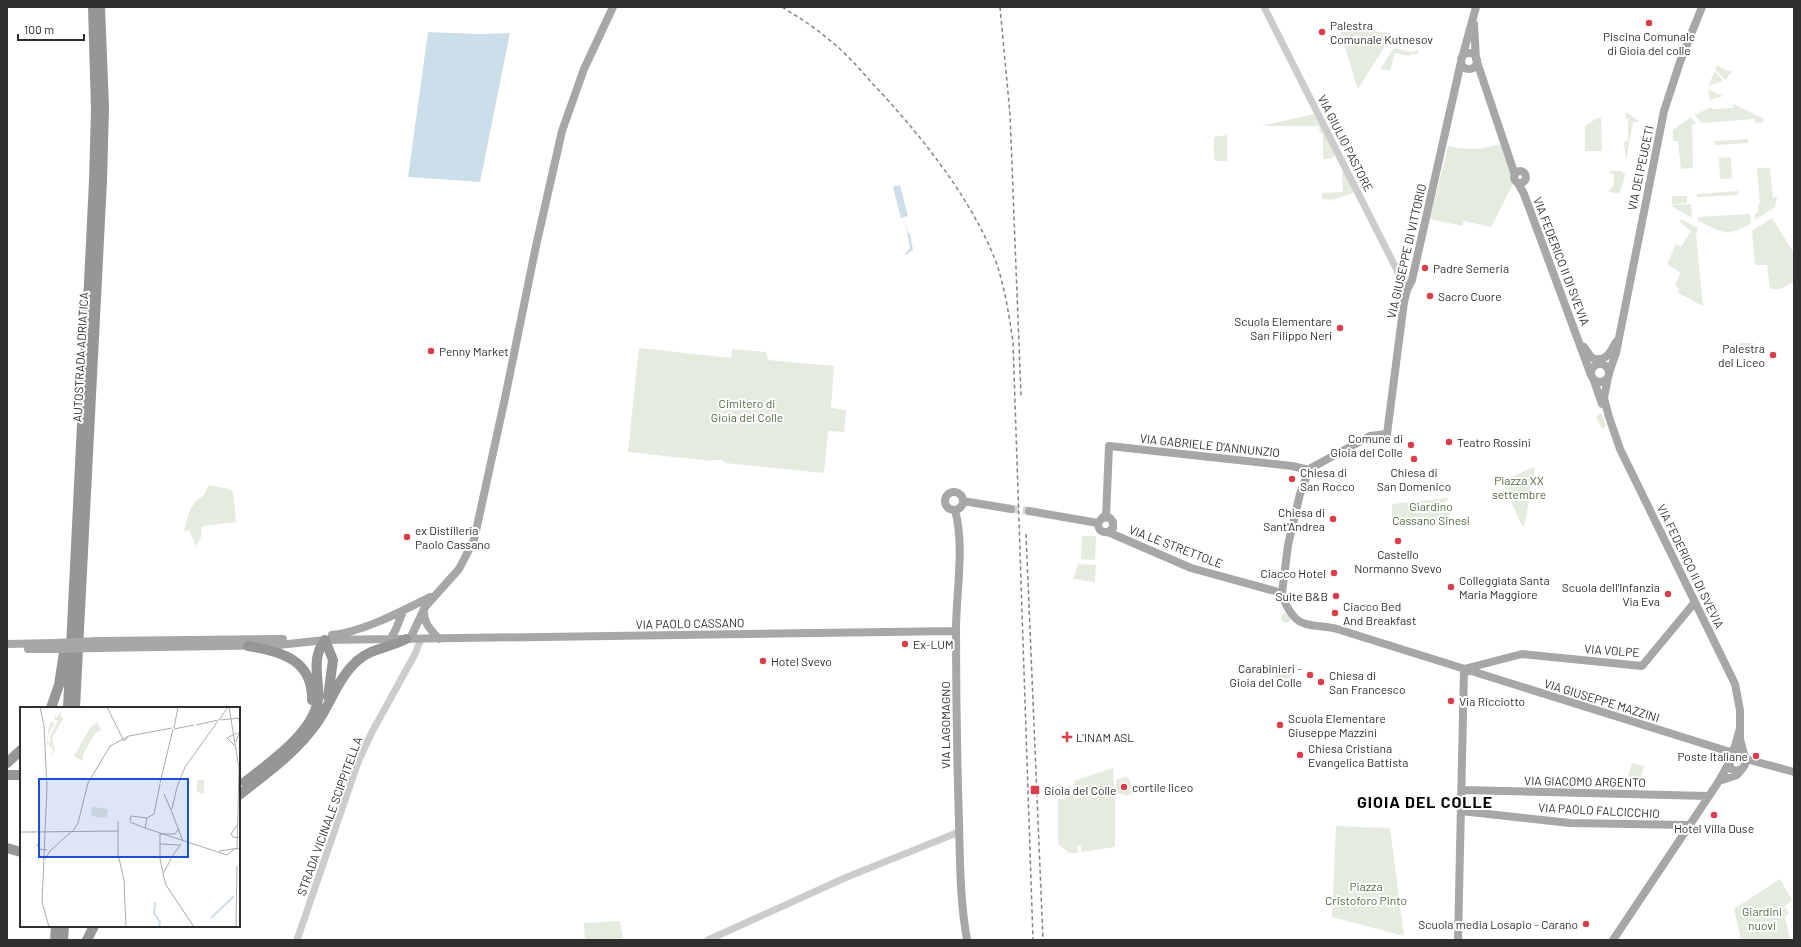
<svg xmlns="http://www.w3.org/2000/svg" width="1801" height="947" font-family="Barlow,sans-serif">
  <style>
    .green { fill: #e5ebde }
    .water { fill: #cbdeea }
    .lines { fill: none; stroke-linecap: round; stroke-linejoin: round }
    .major-tunnel { stroke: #d5d5d5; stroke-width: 8; stroke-dasharray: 8 4; stroke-linecap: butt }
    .minor { stroke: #ccc; stroke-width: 7 }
    .major { stroke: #a7a7a7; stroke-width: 8 }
    .highway { stroke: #969696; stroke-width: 10 }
    .rail { stroke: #848484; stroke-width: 1.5; stroke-dasharray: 4 3; stroke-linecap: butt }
    .major-bridge { stroke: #a7a7a7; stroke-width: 8 }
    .poi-dot { fill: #da3e4b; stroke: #fff; stroke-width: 1.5 }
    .labels { text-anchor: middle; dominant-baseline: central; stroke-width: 4; stroke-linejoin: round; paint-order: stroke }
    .poi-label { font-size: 12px; fill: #2f2f2f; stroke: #fff; text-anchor: start }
    .street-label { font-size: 12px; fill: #2f2f2f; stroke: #fff }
    .park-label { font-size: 12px; fill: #53683f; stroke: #fff }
    .district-label { font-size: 16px; font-weight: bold; letter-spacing: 1px; fill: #000; stroke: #fff }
    .inset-river { fill: none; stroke: #cbdeea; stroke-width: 2 }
    .inset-road { fill: none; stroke: #acacac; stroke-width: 1 }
    .view { fill: #1d4ed8; fill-opacity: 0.15; stroke: #1d4ed8; stroke-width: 2 }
    .inset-edge { fill: none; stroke: #2f2f2f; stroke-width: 2 }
  </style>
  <rect width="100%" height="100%" fill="#fff"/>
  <path class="green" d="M 1337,23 L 1369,29 L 1379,32 L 1390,33 L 1390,38 L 1358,89 Z
    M 1394,48 L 1413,52 L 1419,49 L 1417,54 L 1411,54 L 1410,56 L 1395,53 L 1390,71 L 1380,69 Z
    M 1717,66 L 1732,72 L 1725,80 L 1715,69 Z
    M 1715,71 L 1723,81 L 1708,86 Z
    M 1708,89 L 1723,96 L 1710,100 Z
    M 1733,104 L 1764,119 L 1763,122 L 1755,123 L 1754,119 L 1701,123 L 1695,115 L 1711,107 L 1712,109 L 1733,108 Z
    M 1626,112 L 1635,118 L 1639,122 L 1633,122 L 1626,161 L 1624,142 L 1628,140 L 1628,119 L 1625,119 Z
    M 1314,114 L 1335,155 L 1333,158 L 1323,159 L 1323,134 L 1320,133 L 1319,126 L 1261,126 Z
    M 1691,117 L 1696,124 L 1692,124 L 1693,168 L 1681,169 L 1678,141 L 1673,141 L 1673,130 Z
    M 1597,118 L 1601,118 L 1602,151 L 1585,151 L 1585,126 Z
    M 1227,135 L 1227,161 L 1216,161 L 1214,158 L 1214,137 Z
    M 1748,139 L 1748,143 L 1715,145 L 1715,141 Z
    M 1500,144 L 1514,182 L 1491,227 L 1464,221 L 1462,226 L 1430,219 L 1448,146 C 1468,150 1479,150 1500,144 Z
    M 1731,157 L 1732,178 L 1720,179 L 1719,158 Z
    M 1757,168 L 1770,168 L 1773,197 L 1777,197 L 1775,207 L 1755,220 L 1755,213 L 1758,213 L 1758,204 L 1760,204 Z
    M 1342,169 L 1355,192 L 1333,200 L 1322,199 L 1322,193 L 1343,192 Z
    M 1610,171 L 1623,171 L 1623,173 L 1626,173 L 1619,194 L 1608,191 L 1614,185 L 1614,174 L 1610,174 Z
    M 1738,191 L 1738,195 L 1697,197 L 1697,194 Z
    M 1672,196 L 1687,196 L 1687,203 L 1672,204 Z
    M 1691,204 L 1692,218 L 1670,205 Z
    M 1750,214 L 1751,223 C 1727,238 1722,232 1698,221 L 1698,217 Z
    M 1772,218 L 1794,253 L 1794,281 L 1781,289 L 1770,289 L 1767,265 L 1755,265 L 1752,231 Z
    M 1681,219 L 1698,228 L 1696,234 L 1703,306 L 1678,293 L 1679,289 L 1675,284 L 1681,273 L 1667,264 L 1676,244 L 1681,247 L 1691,231 L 1680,222 Z
    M 1733,343 L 1754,343 L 1754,354 L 1733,354 Z
    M 639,348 L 731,358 L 732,349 L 766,352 L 768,360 L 834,366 L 831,408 L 846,410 L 844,432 L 828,431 L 824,473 L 725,463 L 722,460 L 715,460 L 712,461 L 628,452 Z
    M 1601,413 L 1606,426 L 1602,429 L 1596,417 Z
    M 1534,467 L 1535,468 L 1524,527 L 1522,526 L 1503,483 L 1504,480 Z
    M 209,485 L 229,489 L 233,492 L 236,522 L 204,526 L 201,529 L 201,537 L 196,546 L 189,530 L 185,531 L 184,529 L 190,510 L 195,502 L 203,496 Z
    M 1448,498 L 1448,501 L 1444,502 L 1444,509 L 1450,510 L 1449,526 L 1418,526 L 1418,521 L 1392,521 L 1392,504 Z
    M 1082,536 L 1096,536 L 1095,560 L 1081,559 Z
    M 1078,564 L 1096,565 L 1095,582 L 1073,579 Z
    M1281 618a5 5 0 1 1 10 0a5 5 0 1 1-10 0Z
    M 1277,665 L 1298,666 L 1284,683 L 1278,682 L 1276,679 Z
    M 1632,763 L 1644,766 L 1637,791 L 1625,787 Z
    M 1113,768 L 1115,798 L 1115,847 L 1081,852 L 1081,846 L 1077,846 L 1078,853 L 1069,853 L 1058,844 L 1058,799 L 1065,799 L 1066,786 L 1071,792 L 1073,791 L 1075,799 L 1080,797 L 1074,781 Z
    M 1126,777 L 1129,778 L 1134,793 L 1125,796 L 1125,794 L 1117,794 L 1116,780 Z
    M 1336,826 L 1390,828 L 1404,936 L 1332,917 Z
    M 1780,879 L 1792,900 L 1784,907 L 1789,912 L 1785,917 L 1790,939 L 1741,940 L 1734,909 Z
    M 620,921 L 623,940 L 585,940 L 584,923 Z"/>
  <path class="water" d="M 428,32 L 479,34 L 510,33 L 480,182 L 408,177 Z
    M 900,185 L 908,216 L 904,217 L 908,233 L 910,234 L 913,250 L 906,255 L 905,254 L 910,248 L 904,217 L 901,218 L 893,187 Z"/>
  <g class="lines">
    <path class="major-tunnel" d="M 1011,509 L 1029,511"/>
    <path class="minor" d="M 1264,7 L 1407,290
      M 297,940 L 358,762 L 372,732 L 415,654 L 421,639
      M 708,940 L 847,877 L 959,832"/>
    <path class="major" d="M 1474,24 L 1476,59
      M1461 61a8 8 0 1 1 16 0a8 8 0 1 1-16 0Z
      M 1462,58 L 1476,7
      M 1461,62 L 1412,280 L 1407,290 L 1404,302 L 1387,434 L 1370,436 L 1311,468 L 1309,470 L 1300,494 L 1288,545 L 1282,593 C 1284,603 1293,620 1303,623 C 1314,627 1326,626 1337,629 L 1727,751 L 1742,753 C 1749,758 1746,764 1742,769 L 1736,771 L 1731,769 L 1729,763 C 1734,751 1737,740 1740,728
      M 1477,62 L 1515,175
      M1514 177a6 6 0 1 1 12 0a6 6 0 1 1-12 0Z
      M 1518,183 L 1524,194 L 1591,375
      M 1584,347 L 1591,357 L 1603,364
      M 1595,359 C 1607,361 1611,351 1616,342
      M1591 373a9 9 0 1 1 18 0a9 9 0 1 1-18 0Z
      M 1609,373 L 1616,353 L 1664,111 L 1680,62 L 1702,7
      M 1608,377 L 1604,398 L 1609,417 L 1620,449 L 1735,684 L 1740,710 L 1740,739 L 1744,754
      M 1593,378 L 1602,404
      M945 501a9 9 0 1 1 18 0a9 9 0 1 1-18 0Z
      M 963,501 L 1011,509
      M 955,510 C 965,547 956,592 956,631 C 956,695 957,758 959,822 C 960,862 960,901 967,940
      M 1029,511 L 1098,523
      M 1106,517 L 1109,446 L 1292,466 L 1309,470
      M 1108,532 L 1113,528 L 1113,522 L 1110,518 L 1103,517 L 1098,523 C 1098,530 1102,533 1108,532 L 1191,568 L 1282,593
      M 424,609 C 423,623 430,629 439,639
      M 332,635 C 363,632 402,611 430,597
      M 410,639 L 425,607 L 459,569 L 474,540 L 505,398 L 536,246 L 562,131 L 584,69 L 613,7
      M 390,640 L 396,629 L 403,611
      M 97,641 L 283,639
      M 7,644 L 55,643
      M 97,648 L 279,645 L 325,640 L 956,631
      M 28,649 L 54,649
      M 1464,669 L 1522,654 L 1642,666 L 1695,602
      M 1746,759 L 1794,772
      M 1719,781 L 1737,775 L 1742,769
      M 1462,790 L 1708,796
      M 1461,811 L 1570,823 L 1689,825
      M 1458,940 L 1464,669
      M 1613,940 L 1719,781 L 1729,763"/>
    <path class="highway" d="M 325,640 L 333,660 L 328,697
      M 248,646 C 281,651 313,660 312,700
      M 51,708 L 59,685 L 64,652
      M 68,708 L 94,181 L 96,110 L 93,7
      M 75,708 L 102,181 L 104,107 L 100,7
      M 7,763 L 21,750
      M 7,775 L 21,775
      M 245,782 C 270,762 312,734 318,700 C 320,684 313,666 319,651 C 320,647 323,643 325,640
      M 239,795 C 267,773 296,753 317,723 C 331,703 338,678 357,661 C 371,648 390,648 406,639
      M 7,848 L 21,852
      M 55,940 L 56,926
      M 63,940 L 64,926
      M 87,940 L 94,926"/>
    <path class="rail" d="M 782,7 C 798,17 813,26 827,38 C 844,51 858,67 872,83 C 919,133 971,197 996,262 C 1005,288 1009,315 1013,342 L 1033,940
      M 1000,7 L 1010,114 L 1021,396
      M 1026,534 L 1043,940"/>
    <path class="major-bridge" d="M 55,643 L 97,641
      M 54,649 L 97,648"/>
  </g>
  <g class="poi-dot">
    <circle cx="1649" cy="23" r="4"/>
    <circle cx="1322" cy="32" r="4"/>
    <circle cx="1425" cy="268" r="4"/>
    <circle cx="1430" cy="296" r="4"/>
    <circle cx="1340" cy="328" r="4"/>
    <circle cx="431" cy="351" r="4"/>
    <circle cx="1773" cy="355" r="4"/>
    <circle cx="1449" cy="442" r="4"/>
    <circle cx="1411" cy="445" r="4"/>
    <circle cx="1414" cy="459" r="4"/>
    <circle cx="1292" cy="479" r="4"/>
    <circle cx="1333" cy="519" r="4"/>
    <circle cx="407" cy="537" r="4"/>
    <circle cx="1398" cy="541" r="4"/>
    <circle cx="1334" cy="573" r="4"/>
    <circle cx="1451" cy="587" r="4"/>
    <circle cx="1668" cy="594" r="4"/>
    <circle cx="1336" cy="596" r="4"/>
    <circle cx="1335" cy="613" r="4"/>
    <circle cx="905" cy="644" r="4"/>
    <circle cx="763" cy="661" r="4"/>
    <circle cx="1310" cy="675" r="4"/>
    <circle cx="1321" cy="682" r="4"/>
    <circle cx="1451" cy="701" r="4"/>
    <circle cx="1280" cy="725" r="4"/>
    <path d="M1065 731h4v4h4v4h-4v4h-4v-4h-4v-4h4z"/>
    <circle cx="1300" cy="755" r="4"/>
    <circle cx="1756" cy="756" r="4"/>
    <circle cx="1124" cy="787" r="4"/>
    <rect x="1030" y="785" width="10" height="10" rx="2"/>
    <circle cx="1714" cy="815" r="4"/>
    <circle cx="1586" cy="924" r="4"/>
  </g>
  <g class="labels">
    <g class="poi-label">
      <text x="1330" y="25">Palestra<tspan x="1330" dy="14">Comunale Kutnesov</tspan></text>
      <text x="1649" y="36" text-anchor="middle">Piscina Comunale<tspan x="1649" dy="14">di Gioia del colle</tspan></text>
      <text x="1433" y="268">Padre Semeria</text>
      <text x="1438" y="296">Sacro Cuore</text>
      <text x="1332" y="321" text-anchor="end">Scuola Elementare<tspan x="1332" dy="14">San Filippo Neri</tspan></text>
      <text x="1765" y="348" text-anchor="end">Palestra<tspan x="1765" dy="14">del Liceo</tspan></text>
      <text x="439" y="351">Penny Market</text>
      <text x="1403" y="438" text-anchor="end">Comune di<tspan x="1403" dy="14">Gioia del Colle</tspan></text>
      <text x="1457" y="442">Teatro Rossini</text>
      <text x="1300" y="472">Chiesa di<tspan x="1300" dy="14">San Rocco</tspan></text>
      <text x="1414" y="472" text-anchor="middle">Chiesa di<tspan x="1414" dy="14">San Domenico</tspan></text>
      <text x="1325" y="512" text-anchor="end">Chiesa di<tspan x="1325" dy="14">Sant'Andrea</tspan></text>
      <text x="415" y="530">ex Distilleria<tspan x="415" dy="14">Paolo Cassano</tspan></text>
      <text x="1398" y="554" text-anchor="middle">Castello<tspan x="1398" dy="14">Normanno Svevo</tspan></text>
      <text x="1326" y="573" text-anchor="end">Ciacco Hotel</text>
      <text x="1459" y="580">Colleggiata Santa<tspan x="1459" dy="14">Maria Maggiore</tspan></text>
      <text x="1660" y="587" text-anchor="end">Scuola dell'Infanzia<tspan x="1660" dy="14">Via Eva</tspan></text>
      <text x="1328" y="596" text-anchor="end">Suite B&amp;B</text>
      <text x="1343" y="606">Ciacco Bed<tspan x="1343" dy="14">And Breakfast</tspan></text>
      <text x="913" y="644">Ex-LUM</text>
      <text x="771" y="661">Hotel Svevo</text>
      <text x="1302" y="668" text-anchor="end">Carabinieri -<tspan x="1302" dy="14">Gioia del Colle</tspan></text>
      <text x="1329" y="675">Chiesa di<tspan x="1329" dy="14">San Francesco</tspan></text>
      <text x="1459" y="701">Via Ricciotto</text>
      <text x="1288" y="718">Scuola Elementare<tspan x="1288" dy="14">Giuseppe Mazzini</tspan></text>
      <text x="1076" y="737">L'INAM ASL</text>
      <text x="1308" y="748">Chiesa Cristiana<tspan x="1308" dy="14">Evangelica Battista</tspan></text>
      <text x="1748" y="756" text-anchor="end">Poste Italiane</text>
      <text x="1132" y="787">cortile liceo</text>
      <text x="1044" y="790">Gioia del Colle</text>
      <text x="1714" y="828" text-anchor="middle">Hotel Villa Duse</text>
      <text x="1578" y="924" text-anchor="end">Scuola media Losapio - Carano</text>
    </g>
    <g class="street-label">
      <text transform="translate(1346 143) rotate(63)">VIA GIULIO PASTORE</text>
      <text transform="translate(1640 168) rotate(-78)">VIA DEI PEUCETI</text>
      <text transform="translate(1406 251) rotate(-77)">VIA GIUSEPPE DI VITTORIO</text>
      <text transform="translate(1562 261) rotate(69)">VIA FEDERICO II DI SVEVIA</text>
      <text transform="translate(80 357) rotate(-87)">AUTOSTRADA ADRIATICA</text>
      <text transform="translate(1210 445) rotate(6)">VIA GABRIELE D'ANNUNZIO</text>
      <text transform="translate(1176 546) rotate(21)">VIA LE STRETTOLE</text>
      <text transform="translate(1691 566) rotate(64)">VIA FEDERICO II DI SVEVIA</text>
      <text transform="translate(690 623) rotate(-1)">VIA PAOLO CASSANO</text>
      <text transform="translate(1612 650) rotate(4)">VIA VOLPE</text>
      <text transform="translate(1602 700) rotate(17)">VIA GIUSEPPE MAZZINI</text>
      <text transform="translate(945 725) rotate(-90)">VIA LAGOMAGNO</text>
      <text transform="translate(1585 781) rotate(1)">VIA GIACOMO ARGENTO</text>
      <text transform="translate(1599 810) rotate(3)">VIA PAOLO FALCICCHIO</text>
      <text transform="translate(329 816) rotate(-70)">STRADA VICINALE SCIPPITELLA</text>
    </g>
    <g class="park-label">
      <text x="747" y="403">Cimitero di<tspan x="747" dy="14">Gioia del Colle</tspan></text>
      <text x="1519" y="480">Piazza XX<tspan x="1519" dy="14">settembre</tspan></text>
      <text x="1431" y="506">Giardino<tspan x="1431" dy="14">Cassano Sinesi</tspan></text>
      <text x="1366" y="886">Piazza<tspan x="1366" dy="14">Cristoforo Pinto</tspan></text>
      <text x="1762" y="911">Giardini<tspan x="1762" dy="14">nuovi</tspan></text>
    </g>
    <g class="district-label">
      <text x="1425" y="801">GIOIA DEL COLLE</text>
    </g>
  </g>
  <g transform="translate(20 707)">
    <rect width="220" height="220" fill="#fff"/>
    <path d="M 43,0 L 40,8 L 43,12 L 32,31 L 35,43 L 33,47 L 32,48 L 33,43 L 27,36 L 28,23 L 31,15 L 34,16 L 28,29 L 28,35 L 30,37 L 30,29 L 38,14 L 34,12 L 34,10 L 39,3 L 35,9 L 37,11 ZM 77,15 L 81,23 L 75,26 L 63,48 L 63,54 L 54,49 L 70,21 ZM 177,73 L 184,73 L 184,87 L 177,85 ZM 72,100 L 88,102 L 87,111 L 71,109 Z" fill="#e5ebde"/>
    <path class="inset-river" d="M 135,195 L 134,206 L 140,215 L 139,220M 191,211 L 214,189"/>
    <path class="inset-road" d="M 20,0 L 24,19 L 27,80 L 22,195 L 29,220M 87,0 L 104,34 L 108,30M 209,0 L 219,61 L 217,143M 199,13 L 208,0M 200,13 L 220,11M 176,18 L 198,13M 154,21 L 158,0M 154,22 L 174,18M 216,35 L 220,23 L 219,11M 216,40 L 207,31 L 217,26M 140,76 L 153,22M 144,87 L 151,103M 152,102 L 157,80 L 165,60 L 198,14M 151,103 L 163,134M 98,114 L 98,147 L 104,173 L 106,220M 110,114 L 111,109 L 127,111M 110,115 L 125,121M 218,117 L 211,127 L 213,130 L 220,131M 125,121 L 207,148 L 215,141M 125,121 L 127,111 L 134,107 L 140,77M 53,124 L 58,116 L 68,76 L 90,39 L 109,29 L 152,21M 0,125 L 13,125M 11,125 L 98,124M 140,127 L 140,152 L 143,166M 140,127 L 155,127 L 159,121M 17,137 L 19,142 L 27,143M 140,137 L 160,138M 199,144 L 220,141M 151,151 L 161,137M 25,152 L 30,144 L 52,124M 151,152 L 143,167 L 146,178 L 174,220M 216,220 L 217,159"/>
    <path class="view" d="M 19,72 L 168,72 L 168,150 L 19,150 Z"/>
    <rect width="220" height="220" class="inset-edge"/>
  </g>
  <rect width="1801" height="947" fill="none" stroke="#2f2f2f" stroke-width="16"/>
  <path d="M18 34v6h66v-6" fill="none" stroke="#2f2f2f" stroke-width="2"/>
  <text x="24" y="34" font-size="12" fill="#2f2f2f" stroke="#ffffff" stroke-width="3" paint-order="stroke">100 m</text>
</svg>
